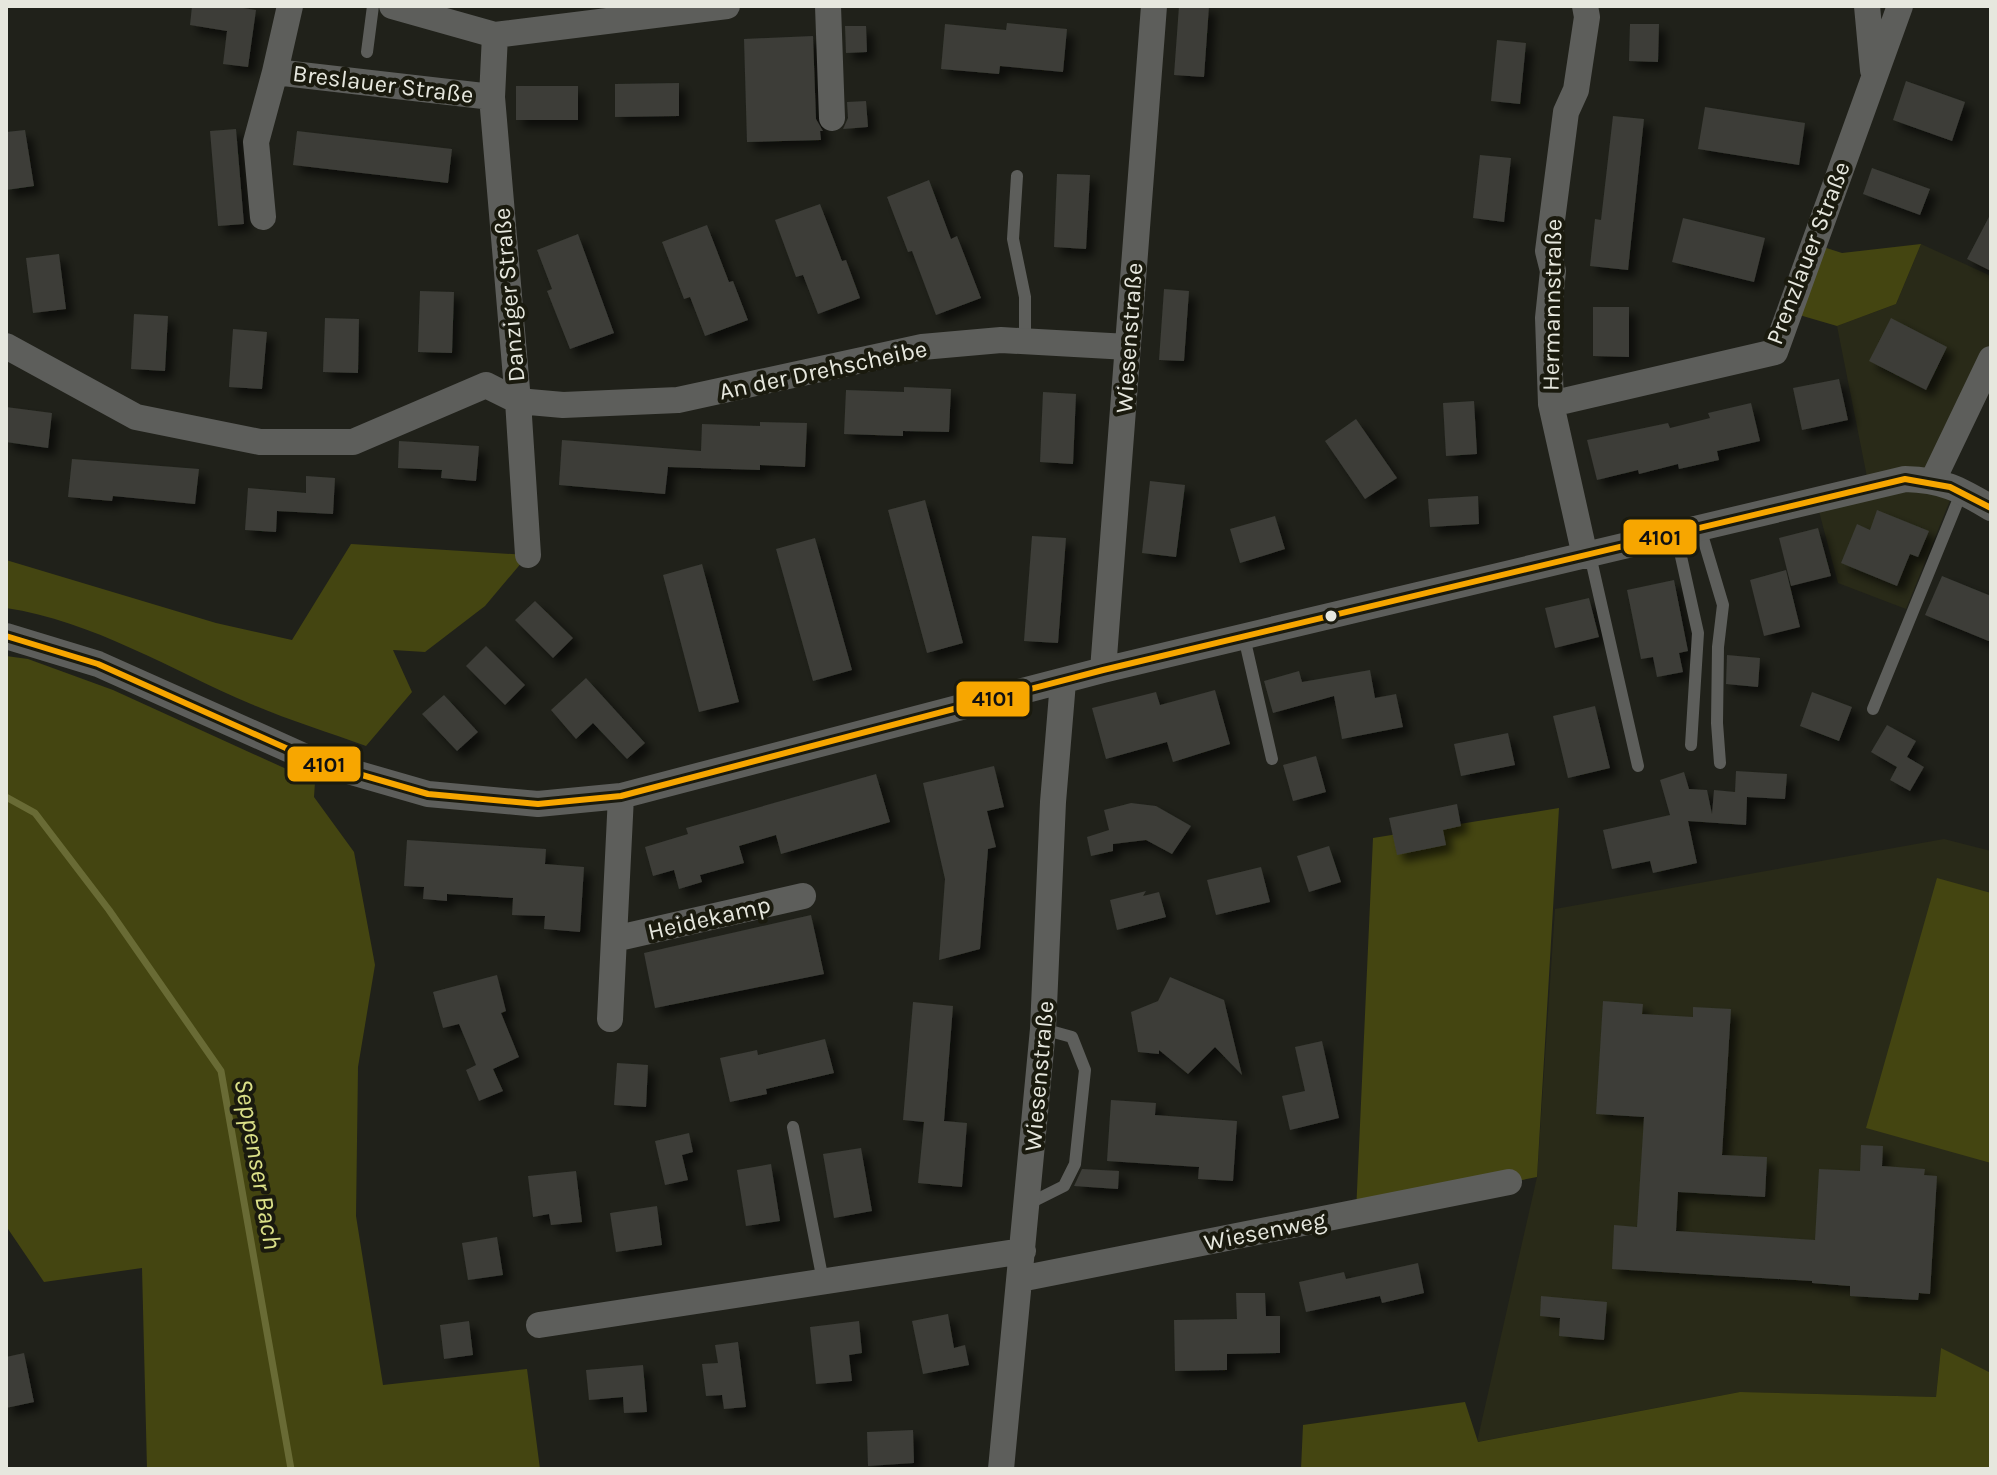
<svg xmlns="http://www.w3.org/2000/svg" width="1997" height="1475" font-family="Karla,sans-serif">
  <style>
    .built { fill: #292a18 }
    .green { fill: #444511 }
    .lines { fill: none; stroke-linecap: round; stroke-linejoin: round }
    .stream { stroke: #696b35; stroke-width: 7 }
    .building { fill: #3c3d37; filter: url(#shadow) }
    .service { stroke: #5d5e5b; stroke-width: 12 }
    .minor { stroke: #5d5e5b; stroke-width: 26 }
    .bus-1-casing { stroke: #1a1a0e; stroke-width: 12 }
    .bus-1 { stroke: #f7a600; stroke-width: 6 }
    .bus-dot { fill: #e6e7de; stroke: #1a1a0e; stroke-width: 3 }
    .labels { text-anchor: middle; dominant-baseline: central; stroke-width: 8; stroke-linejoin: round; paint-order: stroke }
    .street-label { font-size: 24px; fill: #e6e7de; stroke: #1a1a0e }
    .water-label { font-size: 26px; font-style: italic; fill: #dbe088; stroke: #1a1a0e }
    .line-badge { stroke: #1a1a0e; stroke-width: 3 }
    .pale-badge-label { font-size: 22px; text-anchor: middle; font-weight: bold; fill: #111 }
  </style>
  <defs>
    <filter id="shadow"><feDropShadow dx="7" dy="7" stdDeviation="4" flood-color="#0009"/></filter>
  </defs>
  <rect width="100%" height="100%" fill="#20211a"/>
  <path class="built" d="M 1921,244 L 1991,276 L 1991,359 L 1934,479 L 1955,488 L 1906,609 L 1838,583 L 1816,500 L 1869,487 L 1837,326 L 1896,304 Z
    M 1944,839 L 1991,851 L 1991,1373 L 1941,1349 L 1936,1397 L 1740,1392 L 1477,1442 L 1537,1177 L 1555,909 Z"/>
  <path class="green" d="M 1814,244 L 1842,253 L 1921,244 L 1896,304 L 1837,326 L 1789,312 Z
    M 351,544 L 528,555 L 485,606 L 425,652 L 393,650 L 412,692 L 366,746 C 328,732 288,720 251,704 C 171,670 93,621 6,608 L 6,560 L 216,623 L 292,640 Z
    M 6,656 L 28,659 L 113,690 L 315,782 L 314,797 L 354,852 L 375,965 L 358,1067 L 356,1216 L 383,1385 L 527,1369 L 540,1469 L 147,1469 L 142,1268 L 44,1282 L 6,1226 Z
    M 1559,808 L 1537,1177 L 1356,1213 L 1373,838 Z
    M 1937,878 L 1991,893 L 1991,1163 L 1866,1128 Z
    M 1941,1348 L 1991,1373 L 1991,1469 L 1301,1469 L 1303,1425 L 1465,1402 L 1478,1442 L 1740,1392 L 1936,1397 Z"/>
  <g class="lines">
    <path class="stream" d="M 6,797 L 35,813 L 109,910 L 221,1071 L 291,1469"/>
  </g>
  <path class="building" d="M 192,6 L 231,6 L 256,10 L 248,67 L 223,64 L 227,31 L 190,25 Z
    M 1179,6 L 1209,6 L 1204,77 L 1174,75 Z
    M 1007,23 L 1067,29 L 1063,72 L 1000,66 L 999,74 L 941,69 L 945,24 L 1006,30 Z
    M 1630,24 L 1659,24 L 1658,62 L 1629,61 Z
    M 845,26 L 866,26 L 867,52 L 846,53 Z
    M 813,36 L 816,119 L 823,131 L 820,131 L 821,140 L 747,142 L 744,39 Z
    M 1497,40 L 1526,43 L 1520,104 L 1491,101 Z
    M 1906,81 L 1965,102 L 1952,141 L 1893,120 Z
    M 679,83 L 679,116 L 615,117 L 615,84 Z
    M 516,86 L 578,86 L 578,120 L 516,120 Z
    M 866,101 L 868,127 L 843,129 L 848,118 L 847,102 Z
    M 1705,107 L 1805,123 L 1799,165 L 1698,149 Z
    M 1613,116 L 1644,119 L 1628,270 L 1590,266 L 1595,219 L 1601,220 Z
    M 236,129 L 244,224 L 218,226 L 210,131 Z
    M 25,130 L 34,186 L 6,190 L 6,132 Z
    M 297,131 L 452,149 L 448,183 L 293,165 Z
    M 1480,155 L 1511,158 L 1504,222 L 1473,218 Z
    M 1872,168 L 1930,189 L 1920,215 L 1863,194 Z
    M 1057,174 L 1090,175 L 1086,249 L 1054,247 Z
    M 929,180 L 951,239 L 957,236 L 981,298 L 936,315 L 912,251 L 908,252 L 887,197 Z
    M 820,204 L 842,261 L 846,260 L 860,298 L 818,314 L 803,275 L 796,277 L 775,220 Z
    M 1991,213 L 1991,271 L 1967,259 Z
    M 1683,218 L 1765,238 L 1754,282 L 1672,262 Z
    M 707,225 L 729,282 L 733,281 L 748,320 L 705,336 L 690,297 L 684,299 L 662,242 Z
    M 578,234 L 614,333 L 570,349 L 547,291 L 552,289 L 537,250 Z
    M 59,254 L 66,309 L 33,313 L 26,258 Z
    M 1164,289 L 1189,291 L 1184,361 L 1159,360 Z
    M 420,291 L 454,292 L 452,353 L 418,352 Z
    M 1593,307 L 1629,307 L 1629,357 L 1593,356 Z
    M 134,314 L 168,316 L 165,371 L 131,369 Z
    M 325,318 L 359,319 L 358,373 L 323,372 Z
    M 1891,318 L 1947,347 L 1926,390 L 1869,361 Z
    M 233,329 L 267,332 L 262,389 L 229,387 Z
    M 1839,379 L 1848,420 L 1802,430 L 1793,388 Z
    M 904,387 L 951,389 L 949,432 L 903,431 L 903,436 L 844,434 L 846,390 L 904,392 Z
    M 1043,392 L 1076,394 L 1073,464 L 1040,462 Z
    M 1474,401 L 1477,454 L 1446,456 L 1443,403 Z
    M 1751,403 L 1760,441 L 1717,451 L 1719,460 L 1679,469 L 1678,464 L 1639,474 L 1638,470 L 1597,480 L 1587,440 L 1668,423 L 1670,428 L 1710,418 L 1708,413 Z
    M 6,407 L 52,413 L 48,448 L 6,442 Z
    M 1356,419 L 1397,478 L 1365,499 L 1325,441 Z
    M 760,422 L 807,423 L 805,467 L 760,465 L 760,470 L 668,467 L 665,494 L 559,485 L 562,440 L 701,451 L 702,424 L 760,426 Z
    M 399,441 L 479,446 L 476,481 L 441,478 L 442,470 L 398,468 Z
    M 72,459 L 199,469 L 195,504 L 113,496 L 112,501 L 68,497 Z
    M 306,476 L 335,478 L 333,514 L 277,511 L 276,532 L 245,530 L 248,488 L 306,493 Z
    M 1150,481 L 1185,485 L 1176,557 L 1142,553 Z
    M 1478,496 L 1479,524 L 1430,527 L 1428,499 Z
    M 925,500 L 963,643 L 927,653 L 888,510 Z
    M 1877,510 L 1929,531 L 1918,557 L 1910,554 L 1897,586 L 1841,563 L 1857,524 L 1870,530 Z
    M 1275,516 L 1285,549 L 1240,563 L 1230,529 Z
    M 1818,528 L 1831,576 L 1791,586 L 1779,538 Z
    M 1032,536 L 1066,538 L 1058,643 L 1024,641 Z
    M 815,538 L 852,670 L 813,681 L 776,549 Z
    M 702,564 L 739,702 L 699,712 L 663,575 Z
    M 1786,570 L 1800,627 L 1764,636 L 1750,580 Z
    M 1942,576 L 1991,596 L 1991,642 L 1925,615 Z
    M 1674,580 L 1688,651 L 1679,653 L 1683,672 L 1657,677 L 1653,657 L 1641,659 L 1627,590 Z
    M 1589,598 L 1599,637 L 1555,648 L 1545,608 Z
    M 535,601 L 573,638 L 553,658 L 515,620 Z
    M 486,646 L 525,685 L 505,705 L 466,666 Z
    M 1727,655 L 1760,658 L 1758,687 L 1726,684 Z
    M 1370,670 L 1375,698 L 1396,694 L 1403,727 L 1342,739 L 1334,696 L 1273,713 L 1264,681 L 1299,671 L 1302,682 Z
    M 586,678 L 645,743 L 627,759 L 593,723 L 576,739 L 551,710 Z
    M 1215,690 L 1230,744 L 1173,762 L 1167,742 L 1106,759 L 1092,708 L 1156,692 L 1160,705 Z
    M 1812,692 L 1852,707 L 1839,741 L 1800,726 Z
    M 444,695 L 478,732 L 457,751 L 422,714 Z
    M 1595,706 L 1610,768 L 1568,778 L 1553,716 Z
    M 1887,725 L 1916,741 L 1907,757 L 1924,767 L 1910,791 L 1890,780 L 1897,767 L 1871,752 Z
    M 1508,733 L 1515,765 L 1461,776 L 1454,744 Z
    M 1316,756 L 1326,792 L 1293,801 L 1283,765 Z
    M 994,766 L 1004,807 L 987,811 L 996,847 L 988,849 L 980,949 L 939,960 L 945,879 L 923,783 Z
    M 1736,771 L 1787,774 L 1785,799 L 1747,797 L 1746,825 L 1688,821 L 1697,863 L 1653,873 L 1650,861 L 1612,869 L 1603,830 L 1670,815 L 1660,780 L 1684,772 L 1689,789 L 1707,790 L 1712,814 L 1714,790 L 1735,792 Z
    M 876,774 L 890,822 L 781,854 L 776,835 L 739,846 L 744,863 L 700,875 L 702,882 L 679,889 L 674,870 L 653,876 L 645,847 L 688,834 L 686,828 Z
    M 1131,803 L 1156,806 L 1191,826 L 1172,854 L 1146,840 L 1113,844 L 1113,851 L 1091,856 L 1087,837 L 1109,830 L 1104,810 Z
    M 1457,804 L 1461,826 L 1443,830 L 1446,845 L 1397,855 L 1389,818 Z
    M 407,840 L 546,849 L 545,864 L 584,867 L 580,932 L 544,929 L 545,916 L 512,915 L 513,898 L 447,894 L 447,901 L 423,899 L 424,887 L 404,886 Z
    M 1329,846 L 1341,882 L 1309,892 L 1297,856 Z
    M 1261,867 L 1270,902 L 1216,915 L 1207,880 Z
    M 1146,891 L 1143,896 L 1159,892 L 1166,917 L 1117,930 L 1110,900 Z
    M 811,915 L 824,974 L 655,1008 L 644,953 Z
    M 497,975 L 506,1011 L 501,1013 L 519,1057 L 493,1069 L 503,1091 L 479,1101 L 466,1070 L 476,1065 L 459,1024 L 443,1028 L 433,992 Z
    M 1170,977 L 1224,1000 L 1242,1075 L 1215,1047 L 1188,1074 L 1159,1050 L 1159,1054 L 1138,1052 L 1131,1012 L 1158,1001 Z
    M 1603,1001 L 1643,1004 L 1642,1014 L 1693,1017 L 1693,1007 L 1731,1009 L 1722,1155 L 1767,1157 L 1765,1197 L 1678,1192 L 1676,1231 L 1815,1240 L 1819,1169 L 1860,1171 L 1861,1145 L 1883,1146 L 1882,1166 L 1925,1169 L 1924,1175 L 1937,1176 L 1930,1294 L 1919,1293 L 1918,1300 L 1850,1296 L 1850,1286 L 1812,1283 L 1812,1281 L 1612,1269 L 1614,1225 L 1637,1227 L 1644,1117 L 1596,1114 Z
    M 913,1002 L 953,1006 L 944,1121 L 967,1123 L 962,1187 L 918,1183 L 924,1122 L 903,1120 Z
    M 825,1039 L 834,1073 L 766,1089 L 767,1094 L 730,1102 L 720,1058 L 757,1050 L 758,1055 Z
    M 1322,1041 L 1339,1118 L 1290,1130 L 1282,1096 L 1305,1091 L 1295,1047 Z
    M 617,1063 L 648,1065 L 646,1107 L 614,1105 Z
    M 1111,1100 L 1156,1103 L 1155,1115 L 1237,1121 L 1233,1181 L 1198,1179 L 1199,1167 L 1107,1161 Z
    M 689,1133 L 693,1152 L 682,1155 L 688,1180 L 665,1185 L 655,1141 Z
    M 861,1148 L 872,1211 L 834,1218 L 823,1154 Z
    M 771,1164 L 780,1221 L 746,1226 L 737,1170 Z
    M 1082,1169 L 1119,1171 L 1118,1189 L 1074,1186 Z
    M 576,1171 L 582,1222 L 551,1225 L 549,1214 L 533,1217 L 528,1176 Z
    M 657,1206 L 662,1245 L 616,1252 L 610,1213 Z
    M 497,1237 L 503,1275 L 468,1280 L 462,1243 Z
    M 1418,1263 L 1424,1293 L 1382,1303 L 1380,1296 L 1306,1312 L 1299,1282 L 1344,1272 L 1346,1279 Z
    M 1236,1293 L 1265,1293 L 1266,1316 L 1280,1316 L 1280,1353 L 1227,1354 L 1227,1370 L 1175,1371 L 1174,1320 L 1237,1319 Z
    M 1541,1296 L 1607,1302 L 1604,1340 L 1559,1336 L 1560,1318 L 1540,1316 Z
    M 948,1314 L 954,1348 L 965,1345 L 969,1365 L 923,1374 L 912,1321 Z
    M 469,1321 L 473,1355 L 444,1359 L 440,1325 Z
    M 859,1321 L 862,1353 L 849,1355 L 852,1381 L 816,1384 L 810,1327 Z
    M 738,1342 L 746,1407 L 724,1409 L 722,1395 L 706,1396 L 702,1364 L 718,1363 L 715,1345 Z
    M 24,1353 L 34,1402 L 6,1408 L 6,1357 Z
    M 643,1365 L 647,1412 L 624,1413 L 623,1397 L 589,1400 L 586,1370 Z
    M 913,1430 L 914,1463 L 868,1466 L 867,1432 Z"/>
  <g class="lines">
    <path class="service" d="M 367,52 L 373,6
      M 1017,176 L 1013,239 L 1025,297 L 1025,342
      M 1700,528 L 1723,605 L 1718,647 L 1717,723 L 1720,763
      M 1676,534 L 1698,633 L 1691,745
      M 1590,555 L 1638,766
      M 1244,637 L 1272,759
      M 1873,709 L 1962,491
      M 793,1127 L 823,1281
      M 1028,1204 L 1064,1186 L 1075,1164 L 1085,1070 L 1072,1037 L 1043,1029"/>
    <path class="minor" d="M 290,6 L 275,72 L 492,97
      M 392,6 L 495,35 L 727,6
      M 828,6 L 832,118
      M 1867,6 L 1873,70
      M 495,35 L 492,97 L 518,401 L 528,555
      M 263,217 L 256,142 L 275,72
      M 6,346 L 136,417 L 260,442 L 353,442 L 486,385 L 518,401 L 563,405 L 678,400 L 922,347 L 1001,340 L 1128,347
      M 1551,404 L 1775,352 L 1900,6
      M 1933,480 L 1991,359
      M 1585,556 L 1551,404 L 1548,318 L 1553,271 L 1548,251 L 1566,112 L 1576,90 L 1587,17 L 1585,6
      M 6,636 L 98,664 L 317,762 L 428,794 L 538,804 L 621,796 L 1103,670 L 1905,479 C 1943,480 1959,489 1991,508
      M 1103,670 L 1154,6
      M 614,939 L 803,896
      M 610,1019 L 621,796
      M 1020,1279 L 1509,1182
      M 539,1325 L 1023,1251
      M 1001,1469 L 1043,1029 L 1053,802 L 1063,682"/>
    <defs>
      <path id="bus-1" d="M 6,636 L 98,664 L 317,762 L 428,794 L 538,804 L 621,796 L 1103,670 L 1905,479 L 1950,487 L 1991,508"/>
    </defs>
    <use href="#bus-1" class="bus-1-casing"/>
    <use href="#bus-1" class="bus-1"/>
  </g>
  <circle class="bus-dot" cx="1331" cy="616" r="7"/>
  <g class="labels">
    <g class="street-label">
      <text transform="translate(383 84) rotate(7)">Breslauer Straße</text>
      <text transform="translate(1808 253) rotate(-69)">Prenzlauer Straße</text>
      <text transform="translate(509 295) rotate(-95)">Danziger Straße</text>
      <text transform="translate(1552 305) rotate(-89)">Hermannstraße</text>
      <text transform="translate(1129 338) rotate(-86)">Wiesenstraße</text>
      <text transform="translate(823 370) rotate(-12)">An der Drehscheibe</text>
      <text transform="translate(709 918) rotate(-13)">Heidekamp</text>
      <text transform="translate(1039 1076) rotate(-85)">Wiesenstraße</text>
      <text transform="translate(1265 1231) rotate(-11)">Wiesenweg</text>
    </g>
    <g class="water-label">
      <text transform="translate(258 1164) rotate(80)">Seppenser Bach</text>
    </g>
  </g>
  <g class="line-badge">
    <rect x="1622" y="518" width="76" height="38" rx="8" fill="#f7a600"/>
    <rect x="955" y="680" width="76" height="38" rx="8" fill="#f7a600"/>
    <rect x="286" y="745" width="76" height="38" rx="8" fill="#f7a600"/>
  </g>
  <g class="pale-badge-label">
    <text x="1660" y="545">4101</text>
    <text x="993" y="706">4101</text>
    <text x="324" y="772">4101</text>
  </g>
  <rect width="1997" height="1475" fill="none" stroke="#e6e7de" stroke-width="16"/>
</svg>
